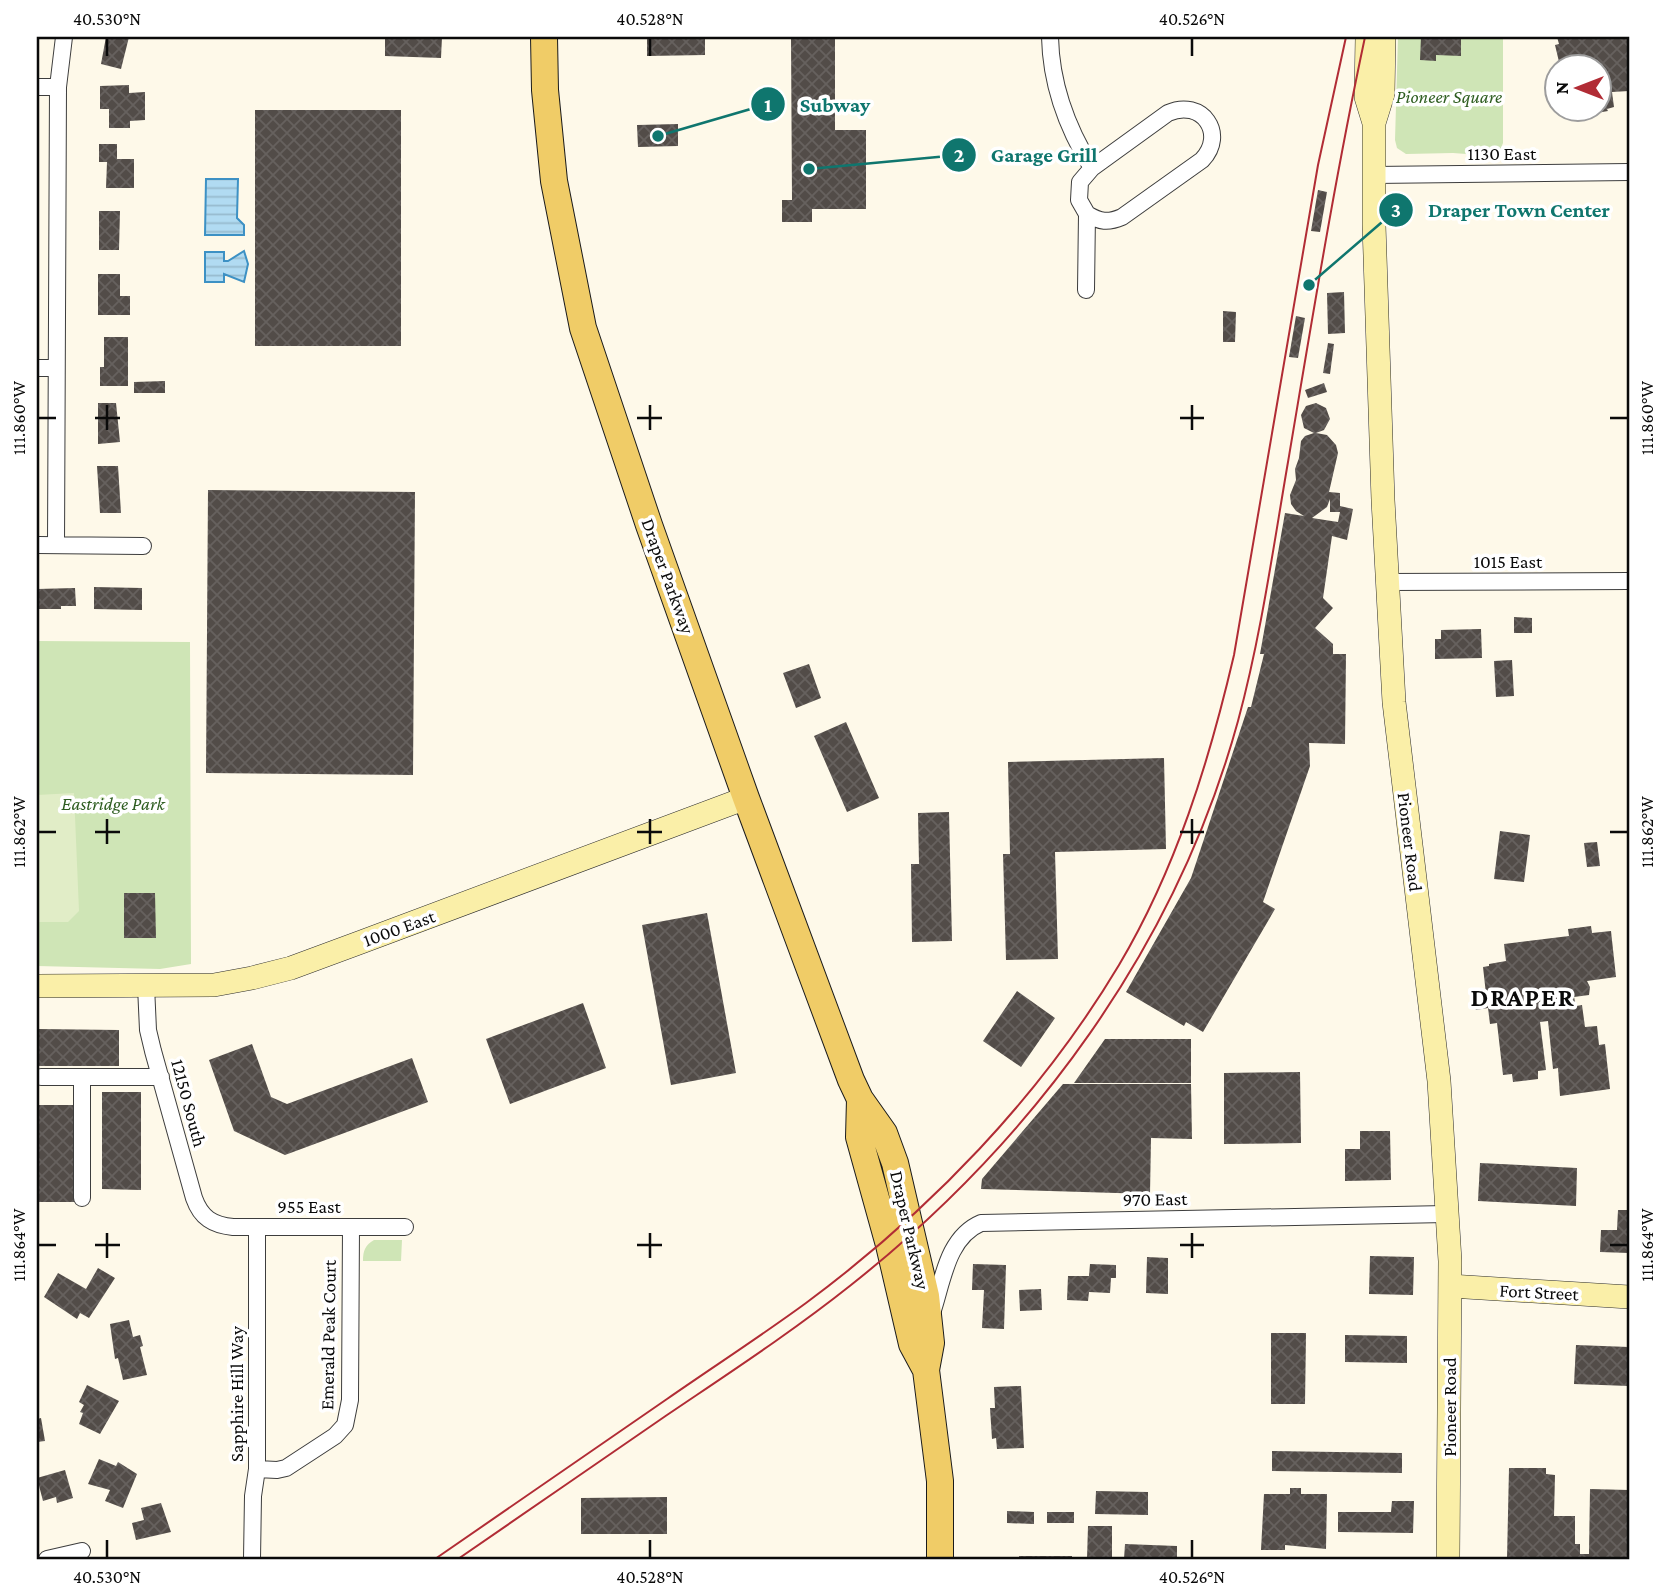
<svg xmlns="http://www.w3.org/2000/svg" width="1666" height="1596" font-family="'Crimson Pro',serif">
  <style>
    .park { fill: #cfe5b6 }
    .pitch { fill: #e1edc7 }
    .water { fill: url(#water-rules); stroke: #3d91c4; stroke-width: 2 }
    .building { fill: url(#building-cross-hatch); fill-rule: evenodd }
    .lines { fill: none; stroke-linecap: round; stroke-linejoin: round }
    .street-casing { stroke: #3d3d3d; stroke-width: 18 }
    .secondary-casing { stroke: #2c2c2c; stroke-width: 24 }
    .primary-casing { stroke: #1b1b1b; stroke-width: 28 }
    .street { stroke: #fff; stroke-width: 16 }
    .secondary { stroke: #faefa8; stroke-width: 23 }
    .primary { stroke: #f0cc67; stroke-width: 26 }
    .tram { stroke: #b12c35; stroke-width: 2 }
    .ticks { fill: none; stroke: #0a0a0a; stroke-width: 2.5 }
    .labels { text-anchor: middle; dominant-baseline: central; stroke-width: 7; stroke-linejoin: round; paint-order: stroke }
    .park-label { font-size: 19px; font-style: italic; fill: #2e5d20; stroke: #fff }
    .street-label { font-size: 19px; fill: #0a0a0a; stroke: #fff }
    .district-label { font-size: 26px; font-weight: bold; letter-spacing: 2px; fill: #0a0a0a; stroke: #fff }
    .leader { fill: none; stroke: #0f766e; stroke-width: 2.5 }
    .callout-dot { fill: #0f766e; stroke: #fff; stroke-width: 2.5 }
    .mark-label { font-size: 21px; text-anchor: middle; font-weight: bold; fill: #fff }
    .callout-label { font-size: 21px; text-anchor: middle; font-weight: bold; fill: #0f766e; stroke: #fff; stroke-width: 7; stroke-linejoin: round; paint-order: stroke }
    .neatline { fill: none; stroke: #0a0a0a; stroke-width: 2.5 }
    .ticks-label { font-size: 18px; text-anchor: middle; fill: #0a0a0a }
  </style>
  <defs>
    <pattern id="water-rules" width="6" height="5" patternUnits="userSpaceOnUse" patternTransform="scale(1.75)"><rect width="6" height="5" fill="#b1dbf2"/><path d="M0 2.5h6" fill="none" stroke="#97bbce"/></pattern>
    <pattern id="building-cross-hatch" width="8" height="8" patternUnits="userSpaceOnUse" patternTransform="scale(1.75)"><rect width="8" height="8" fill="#524c48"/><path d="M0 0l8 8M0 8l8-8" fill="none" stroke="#66615e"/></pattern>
  </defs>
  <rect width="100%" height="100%" fill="#fef9e9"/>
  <path class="park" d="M 1398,37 L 1503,37 L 1503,143 L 1499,153 L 1493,156 L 1453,153 L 1406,154 L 1397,148 L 1395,140 Z
    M 37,641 L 190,642 L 191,964 L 160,969 L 37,966 Z
    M 374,1240 L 402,1240 L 401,1261 L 363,1261 C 363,1251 365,1245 374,1240 Z"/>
  <path class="pitch" d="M 74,793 L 79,911 L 68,922 L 37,922 L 37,795 Z"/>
  <path class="water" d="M 206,179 L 238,179 L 237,218 L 244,225 L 244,235 L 205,235 Z
    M 244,251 L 248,264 L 244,282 L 224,274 L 224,282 L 205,282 L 205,252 L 224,252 L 224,261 L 228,261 Z"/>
  <path class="building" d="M 106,37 L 129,37 L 121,69 L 101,64 Z
    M 385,37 L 442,37 L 441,58 L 385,56 Z
    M 647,37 L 705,37 L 705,55 L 647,56 Z
    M 791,37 L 835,37 L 835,130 L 866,130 L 866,209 L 812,209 L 812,222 L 782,222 L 782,200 L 792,200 Z
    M 1421,37 L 1461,38 L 1461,56 L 1436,55 L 1436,61 L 1420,60 Z
    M 1557,37 L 1629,37 L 1629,91 L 1612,92 L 1614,107 L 1607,109 L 1608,111 L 1568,118 L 1567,108 L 1600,108 L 1600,66 L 1560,66 L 1555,45 L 1559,44 Z
    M 129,85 L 129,93 L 145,92 L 145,120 L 130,121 L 130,128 L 109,128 L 109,109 L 100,109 L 100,86 Z
    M 255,110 L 401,110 L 401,346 L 255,346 Z
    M 678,124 L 678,146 L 638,147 L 637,125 Z
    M 99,144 L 117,144 L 117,159 L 134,159 L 134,188 L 106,188 L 107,162 L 99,162 Z
    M 1318,190 L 1327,192 L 1320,232 L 1311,231 Z
    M 99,211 L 120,211 L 119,250 L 99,250 Z
    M 98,274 L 120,274 L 120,296 L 130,296 L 130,315 L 98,315 Z
    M 1344,292 L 1345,333 L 1328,334 L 1327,293 Z
    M 1223,311 L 1236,312 L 1235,342 L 1223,342 Z
    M 1296,316 L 1305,318 L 1298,358 L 1289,357 Z
    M 104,337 L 128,337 L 128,386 L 100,386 L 100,367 L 104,367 Z
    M 1328,343 L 1334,344 L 1330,374 L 1323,373 Z
    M 165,381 L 165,393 L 134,393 L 134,382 Z
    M 1324,383 L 1327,392 L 1308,398 L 1305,390 Z
    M 98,403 L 116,403 L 120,442 L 98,444 Z
    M 1316,403 L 1326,408 L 1330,419 L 1324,430 L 1316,433 L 1327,435 L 1336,445 L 1338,453 L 1329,492 L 1340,493 L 1340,506 L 1353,509 L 1347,540 L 1332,536 L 1323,598 L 1333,608 L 1315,628 L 1333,644 L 1333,654 L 1346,654 L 1345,744 L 1309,743 L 1310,766 L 1263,902 L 1275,909 L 1203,1032 L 1186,1022 L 1184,1026 L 1126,992 L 1191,878 L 1248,707 L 1251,707 L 1264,654 L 1260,654 L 1285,513 L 1304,516 L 1296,511 L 1291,504 L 1290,495 L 1296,480 L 1295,469 L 1299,458 L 1301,441 L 1305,436 L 1314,433 L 1304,428 L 1301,415 L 1306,406 ZM 1330,499 L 1330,512 L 1340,512 L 1338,522 L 1312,518 L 1327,507 Z
    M 97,466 L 118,466 L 121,513 L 100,513 Z
    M 208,490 L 415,492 L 413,775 L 206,773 Z
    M 94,587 L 142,588 L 142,610 L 94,609 Z
    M 75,588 L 76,606 L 61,606 L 61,609 L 37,609 L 37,589 Z
    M 1514,617 L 1532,618 L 1532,633 L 1514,633 Z
    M 1481,629 L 1482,658 L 1435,659 L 1435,639 L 1441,639 L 1441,630 Z
    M 1512,660 L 1514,696 L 1496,697 L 1494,661 Z
    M 809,664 L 821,698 L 796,708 L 783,673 Z
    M 846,722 L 879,798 L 847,812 L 814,736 Z
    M 1164,758 L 1166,849 L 1055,852 L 1058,959 L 1006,960 L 1003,854 L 1010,854 L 1008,762 Z
    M 949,812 L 952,941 L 912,942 L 911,864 L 919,864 L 918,813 Z
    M 1500,831 L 1530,835 L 1524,882 L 1494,879 Z
    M 1597,842 L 1600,866 L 1587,867 L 1584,843 Z
    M 124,893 L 155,893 L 156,938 L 124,938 Z
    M 707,913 L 736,1073 L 671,1085 L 642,925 Z
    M 1591,926 L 1592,933 L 1611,931 L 1616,977 L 1587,981 L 1590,987 L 1589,995 L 1574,997 L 1576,1006 L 1582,1005 L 1585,1027 L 1597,1026 L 1599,1045 L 1605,1044 L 1610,1089 L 1560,1096 L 1558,1068 L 1553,1069 L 1548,1021 L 1540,1022 L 1546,1070 L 1538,1071 L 1538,1079 L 1513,1082 L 1512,1074 L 1503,1075 L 1497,1023 L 1490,1024 L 1488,1008 L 1476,1010 L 1472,1003 L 1474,995 L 1486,994 L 1483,967 L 1489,966 L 1489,964 L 1506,961 L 1504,944 L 1569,936 L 1568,929 Z
    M 1017,991 L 1055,1018 L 1021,1067 L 983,1041 Z
    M 583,1003 L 606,1068 L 510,1104 L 486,1039 Z
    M 37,1029 L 119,1030 L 119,1066 L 37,1066 Z
    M 1105,1039 L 1191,1039 L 1191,1083 L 1074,1083 Z
    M 252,1044 L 271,1097 L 287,1104 L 412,1058 L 428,1102 L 285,1155 L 234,1131 L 209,1060 Z
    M 1300,1072 L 1301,1143 L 1224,1144 L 1224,1073 Z
    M 1063,1084 L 1191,1084 L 1192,1139 L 1151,1138 L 1150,1194 L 981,1189 L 982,1179 Z
    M 102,1092 L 141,1092 L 141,1190 L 102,1189 Z
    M 37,1105 L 75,1105 L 75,1202 L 37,1202 Z
    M 1360,1131 L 1390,1131 L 1391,1180 L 1345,1181 L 1345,1149 L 1360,1149 Z
    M 1480,1163 L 1577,1168 L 1576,1206 L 1478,1201 Z
    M 1618,1210 L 1629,1210 L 1629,1253 L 1600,1252 L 1601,1230 L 1617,1230 Z
    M 1370,1256 L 1414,1257 L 1413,1295 L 1369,1294 Z
    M 1147,1257 L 1168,1258 L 1168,1294 L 1146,1293 Z
    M 973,1264 L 1006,1265 L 1004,1329 L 982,1328 L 984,1290 L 972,1290 Z
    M 1090,1264 L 1116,1265 L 1116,1278 L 1111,1278 L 1110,1293 L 1089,1292 L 1088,1301 L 1067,1300 L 1068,1276 L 1089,1276 Z
    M 98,1268 L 115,1278 L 89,1318 L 80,1313 L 77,1319 L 44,1297 L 58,1273 L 86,1289 Z
    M 1041,1289 L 1042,1310 L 1020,1311 L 1019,1290 Z
    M 129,1320 L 133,1337 L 140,1335 L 143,1346 L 140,1347 L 147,1375 L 123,1380 L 118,1358 L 115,1359 L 110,1324 Z
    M 1271,1333 L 1306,1333 L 1305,1404 L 1271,1404 Z
    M 1345,1335 L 1407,1336 L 1407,1363 L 1345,1362 Z
    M 1576,1345 L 1629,1347 L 1629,1386 L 1574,1384 Z
    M 87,1385 L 119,1401 L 100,1434 L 79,1424 L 83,1413 L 80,1412 L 84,1405 L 79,1402 Z
    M 1021,1386 L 1024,1448 L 997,1449 L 996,1438 L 992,1439 L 990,1408 L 995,1408 L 994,1387 Z
    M 41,1418 L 45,1441 L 37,1442 L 37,1419 Z
    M 1272,1451 L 1402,1453 L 1402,1473 L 1272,1471 Z
    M 99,1459 L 116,1466 L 118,1462 L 137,1474 L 123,1508 L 105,1501 L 110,1490 L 88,1484 Z
    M 1509,1468 L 1546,1468 L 1546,1474 L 1555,1475 L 1554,1516 L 1575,1516 L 1575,1544 L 1580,1544 L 1580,1554 L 1589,1554 L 1590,1489 L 1629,1490 L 1629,1559 L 1507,1559 Z
    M 65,1470 L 73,1498 L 57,1503 L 56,1497 L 43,1501 L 37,1478 Z
    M 1290,1488 L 1301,1488 L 1301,1494 L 1327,1494 L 1326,1549 L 1285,1545 L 1285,1550 L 1261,1550 L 1264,1494 L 1290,1494 Z
    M 1096,1491 L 1148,1492 L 1148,1515 L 1095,1514 Z
    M 667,1497 L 667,1534 L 581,1534 L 581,1498 Z
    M 1392,1501 L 1414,1501 L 1413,1533 L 1338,1532 L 1338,1512 L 1391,1512 Z
    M 161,1503 L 171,1532 L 136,1540 L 132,1523 L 144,1520 L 141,1508 Z
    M 1007,1511 L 1034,1512 L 1034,1524 L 1007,1523 Z
    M 1047,1512 L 1074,1512 L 1074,1523 L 1047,1523 Z
    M 1088,1526 L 1112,1526 L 1112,1559 L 1087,1559 Z
    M 1125,1544 L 1177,1546 L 1177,1559 L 1124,1559 Z
    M 1019,1556 L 1072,1556 L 1072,1559 L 1019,1559 Z"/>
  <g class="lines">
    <defs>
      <path id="street" d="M 1050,37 C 1051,85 1067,128 1092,168
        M 37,87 L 58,87
        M 1374,175 L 1629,172
        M 1086,290 L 1087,214 L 1079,200 L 1080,182 L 1092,168 L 1168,113 C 1202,98 1227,134 1202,160 L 1122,217 C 1108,223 1100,222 1087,214
        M 37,368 L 56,368
        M 37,545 L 143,546
        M 56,545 L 58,87 L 64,37
        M 1386,582 L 1629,581
        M 146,986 L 148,1030 L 153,1051 L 194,1198 C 201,1218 213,1225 233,1227 L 405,1227
        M 41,1077 L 161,1077
        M 82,1077 L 82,1198
        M 933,1310 C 943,1279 948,1237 981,1223 L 1446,1214
        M 257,1469 L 277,1470 L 286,1468 L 335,1436 L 345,1425 L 350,1400 L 351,1227
        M 47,1559 L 82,1551
        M 252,1559 L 253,1496 L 257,1469 L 257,1228"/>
      <path id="secondary" d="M 1367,37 L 1366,97 L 1374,123
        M 1384,37 L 1383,94 L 1374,123 L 1374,225 L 1383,500 L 1394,702 L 1439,1081 L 1450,1261 L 1448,1559
        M 37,986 L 214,985 L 252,978 L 291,968 L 364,941 L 746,798
        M 1450,1286 L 1629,1297"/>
      <path id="primary" d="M 544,37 L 545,90 L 554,181 L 583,328 L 649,525 L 746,798 L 851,1080 L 860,1099 L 884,1133 L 895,1163 L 926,1296 L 931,1343 L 926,1370 L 940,1481 L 940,1559
        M 860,1099 L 859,1137 L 889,1245 L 912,1344 L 926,1370"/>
    </defs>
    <use href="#street" class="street-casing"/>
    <use href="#secondary" class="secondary-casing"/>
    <use href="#primary" class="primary-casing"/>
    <use href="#street" class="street"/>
    <use href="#secondary" class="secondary"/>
    <use href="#primary" class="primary"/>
    <path class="tram" d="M 435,1559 C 512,1506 589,1453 667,1399 C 713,1367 761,1336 806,1303 C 930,1211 1040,1097 1119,965 C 1176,869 1209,762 1234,655 L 1318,165 L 1346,37
      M 458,1559 C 528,1511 597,1463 667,1415 C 729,1373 792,1332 851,1285 C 1034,1140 1176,947 1238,721 C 1261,636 1273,549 1288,462 C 1312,320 1335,178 1365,37"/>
  </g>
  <path class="ticks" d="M 107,38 L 107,56M 650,38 L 650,56M 1192,38 L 1192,56M 107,405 L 107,430M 650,405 L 650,430M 1192,405 L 1192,430M 38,418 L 56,418M 95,418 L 120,418M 637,418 L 662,418M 1180,418 L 1204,418M 1610,418 L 1628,418M 107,819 L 107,844M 650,819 L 650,844M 1192,819 L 1192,844M 38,832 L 56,832M 95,832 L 120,832M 637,832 L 662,832M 1180,832 L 1204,832M 1610,832 L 1628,832M 107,1233 L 107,1258M 650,1233 L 650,1258M 1192,1233 L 1192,1258M 38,1245 L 56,1245M 95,1245 L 120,1245M 637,1245 L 662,1245M 1180,1245 L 1204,1245M 1610,1245 L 1628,1245M 107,1540 L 107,1558M 650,1540 L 650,1558M 1192,1540 L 1192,1558"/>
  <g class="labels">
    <g class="park-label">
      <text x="1449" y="96">Pioneer Square</text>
      <text x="113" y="803">Eastridge Park</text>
    </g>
    <g class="street-label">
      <text x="1502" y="153">1130 East</text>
      <text x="1508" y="561">1015 East</text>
      <text transform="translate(668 576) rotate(70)">Draper Parkway</text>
      <text transform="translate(1410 842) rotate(83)">Pioneer Road</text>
      <text transform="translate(399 928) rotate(-20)">1000 East</text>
      <text transform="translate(189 1103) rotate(75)">12150 South</text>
      <text transform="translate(1155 1199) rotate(-1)">970 East</text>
      <text x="309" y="1206">955 East</text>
      <text transform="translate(910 1230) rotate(77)">Draper Parkway</text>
      <text transform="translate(1539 1292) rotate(3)">Fort Street</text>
      <text transform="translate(328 1335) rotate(-89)">Emerald Peak Court</text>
      <text transform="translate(236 1394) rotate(-90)">Sapphire Hill Way</text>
      <text transform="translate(1449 1407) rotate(-90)">Pioneer Road</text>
    </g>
    <g class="district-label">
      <text x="1523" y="997">DRAPER</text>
    </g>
  </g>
  <path class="leader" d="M658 136L768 104M809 169L959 155M1309 285L1396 210"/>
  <g class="callout-dot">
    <circle cx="658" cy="136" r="7"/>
    <circle cx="809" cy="169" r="7"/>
    <circle cx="1309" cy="285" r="7"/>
    <circle cx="768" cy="104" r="18"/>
    <circle cx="959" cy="155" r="18"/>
    <circle cx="1396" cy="210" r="18"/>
  </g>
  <g class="mark-label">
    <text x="768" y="112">1</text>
    <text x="959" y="162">2</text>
    <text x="1396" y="217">3</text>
  </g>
  <g class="callout-label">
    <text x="835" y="112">Subway</text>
    <text x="1044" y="162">Garage Grill</text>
    <text x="1519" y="217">Draper Town Center</text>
  </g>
  <rect width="1666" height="1596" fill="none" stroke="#ffffff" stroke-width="77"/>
  <g transform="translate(1578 88) rotate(270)"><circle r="33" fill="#ffffff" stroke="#9d9d9d" stroke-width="2"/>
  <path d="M0-5L12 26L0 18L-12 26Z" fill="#b12c35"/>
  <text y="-10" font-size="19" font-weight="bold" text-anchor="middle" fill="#0a0a0a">N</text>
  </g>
  <rect x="38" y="38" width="1590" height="1520" class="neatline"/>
  <g class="ticks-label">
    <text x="107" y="25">40.530°N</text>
    <text x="650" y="25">40.528°N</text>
    <text x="1192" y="25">40.526°N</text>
    <text transform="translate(1647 418) rotate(-90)" y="6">111.860°W</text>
    <text transform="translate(19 418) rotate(-90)" y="6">111.860°W</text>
    <text transform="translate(1647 832) rotate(-90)" y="6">111.862°W</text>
    <text transform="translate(19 832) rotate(-90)" y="6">111.862°W</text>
    <text transform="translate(1647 1245) rotate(-90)" y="6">111.864°W</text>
    <text transform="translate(19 1245) rotate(-90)" y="6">111.864°W</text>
    <text x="107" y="1583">40.530°N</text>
    <text x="650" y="1583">40.528°N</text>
    <text x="1192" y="1583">40.526°N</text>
  </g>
</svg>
